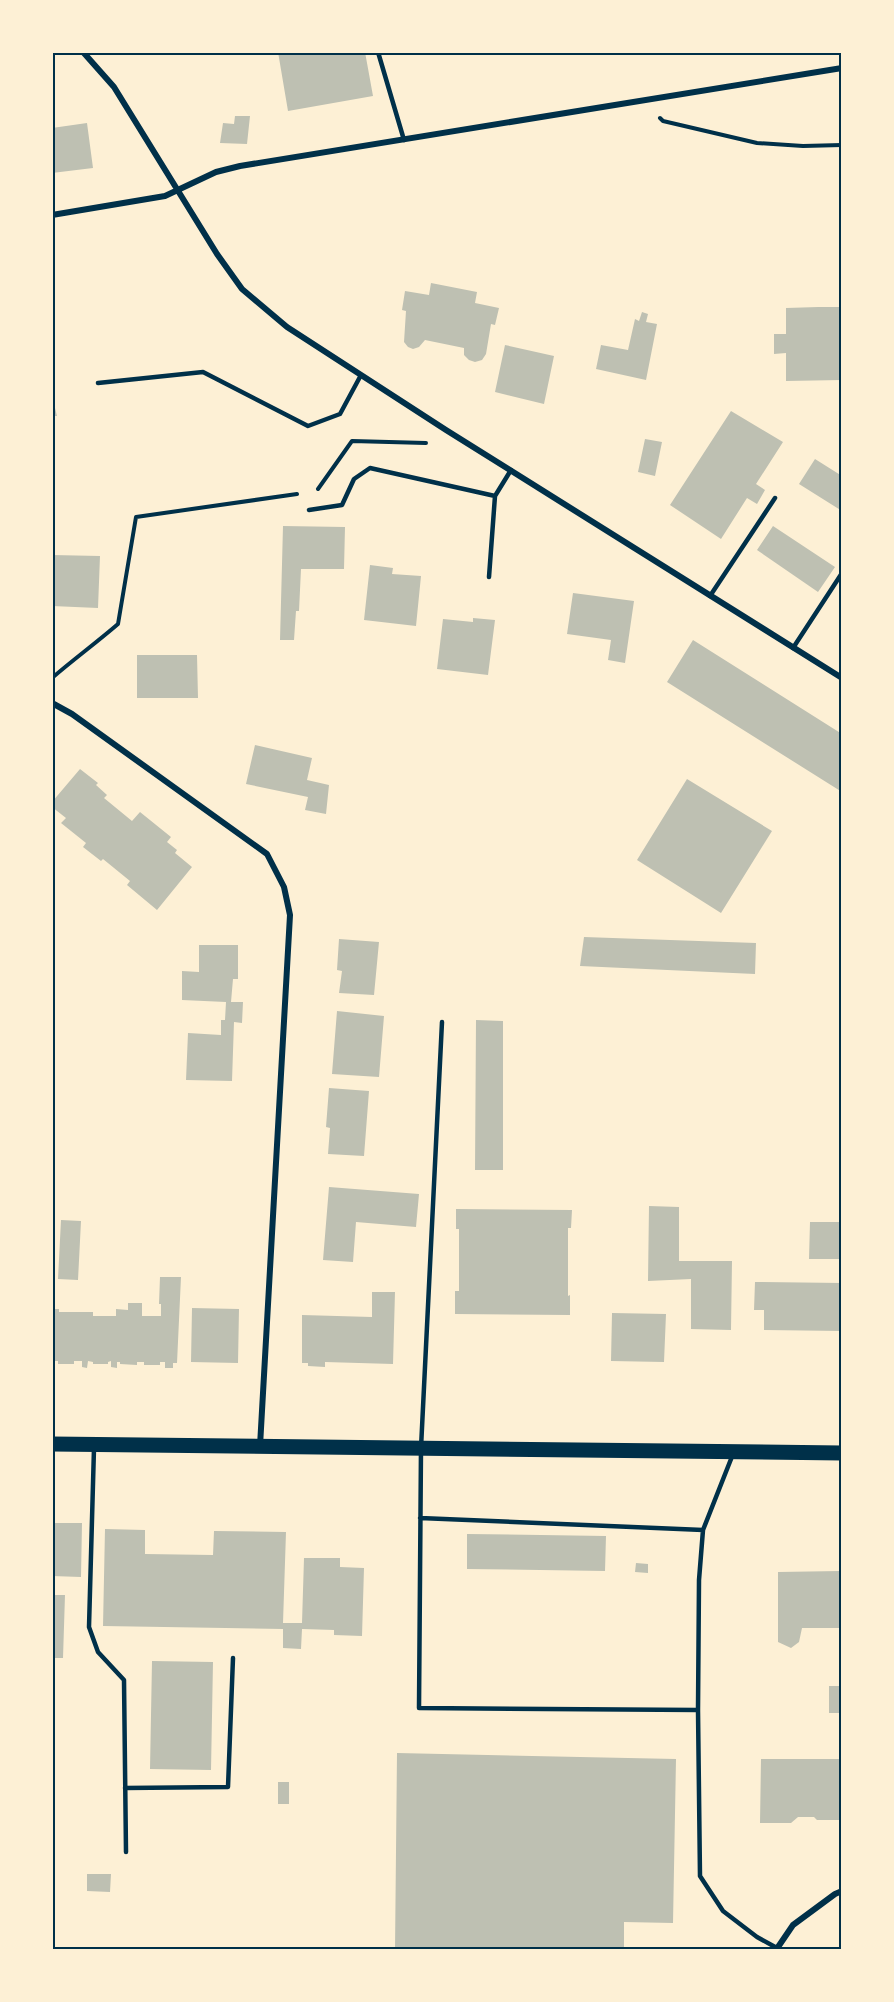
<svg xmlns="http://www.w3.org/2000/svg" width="894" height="2002" font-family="Arial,sans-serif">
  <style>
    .building { fill: #bec0b2 }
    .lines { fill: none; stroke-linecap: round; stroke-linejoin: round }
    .path { stroke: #003049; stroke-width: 4 }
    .service { stroke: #003049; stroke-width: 4.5 }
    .minor { stroke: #003049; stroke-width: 6 }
    .primary { stroke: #003049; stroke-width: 15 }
    .neatline { fill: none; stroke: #003049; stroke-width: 2 }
  </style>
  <rect width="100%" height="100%" fill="#fdf0d5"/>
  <path class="building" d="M 278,52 L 365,52 L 373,96 L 288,111 Z
    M 235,116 L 250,116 L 247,144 L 220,143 L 223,123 L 234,124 Z
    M 87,123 L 93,168 L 52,173 L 52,128 Z
    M 431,283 L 477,292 L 475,303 L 499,308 L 495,325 L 491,324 L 486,354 L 482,360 L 475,362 L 469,360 L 464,355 L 464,348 L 425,340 L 419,347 L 413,349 L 408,347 L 404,342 L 406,311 L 402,310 L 405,291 L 429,295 Z
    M 818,307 L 842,307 L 842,380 L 786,381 L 786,353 L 774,354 L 774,334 L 786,334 L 786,308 Z
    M 642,312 L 648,314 L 646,322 L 657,324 L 646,380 L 596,369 L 601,345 L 628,350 L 635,319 L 639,321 Z
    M 505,345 L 554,356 L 544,404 L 495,392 Z
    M 52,396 L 57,416 L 52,416 Z
    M 731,411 L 783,442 L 756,484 L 765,490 L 757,504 L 747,498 L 721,539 L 670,505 Z
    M 645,439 L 662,442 L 655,476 L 638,472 Z
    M 815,459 L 842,476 L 842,511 L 799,484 Z
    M 283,526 L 345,527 L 344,569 L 301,569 L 299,611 L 296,611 L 294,640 L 280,640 Z
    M 773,526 L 835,567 L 818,592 L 757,550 Z
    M 52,555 L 100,556 L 98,608 L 52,606 Z
    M 370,565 L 393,568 L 392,574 L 421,576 L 416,626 L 364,620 Z
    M 573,593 L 634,601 L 625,663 L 608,660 L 611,640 L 567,634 Z
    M 473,618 L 495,620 L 488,675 L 437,669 L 443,619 L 473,622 Z
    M 693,640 L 842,734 L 842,792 L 667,682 Z
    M 137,655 L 197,655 L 198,698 L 137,698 Z
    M 255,745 L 312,758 L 307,780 L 329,785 L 326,814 L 305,810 L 308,797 L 246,784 Z
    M 80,769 L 98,783 L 96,785 L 107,795 L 104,798 L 132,821 L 140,812 L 171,837 L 167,842 L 177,850 L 175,853 L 192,867 L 157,910 L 127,885 L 130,881 L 103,859 L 101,861 L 83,847 L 86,843 L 61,823 L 66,818 L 52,807 L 52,802 Z
    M 687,779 L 772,831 L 721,913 L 637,860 Z
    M 584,937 L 756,943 L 755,974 L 580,966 Z
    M 339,939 L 379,942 L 374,995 L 339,993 L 342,971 L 337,970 Z
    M 199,945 L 238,945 L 238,979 L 233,979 L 231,1002 L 243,1002 L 242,1023 L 234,1022 L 232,1081 L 186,1080 L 188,1033 L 221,1035 L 221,1020 L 225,1020 L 226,1002 L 182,1000 L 182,971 L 199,972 Z
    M 337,1011 L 384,1016 L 379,1077 L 332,1074 Z
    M 476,1020 L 503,1021 L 503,1170 L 475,1170 Z
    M 329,1088 L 369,1091 L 364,1156 L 328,1154 L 330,1128 L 326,1127 Z
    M 329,1187 L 419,1194 L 416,1227 L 356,1222 L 353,1262 L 323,1260 Z
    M 649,1206 L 679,1207 L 679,1261 L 732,1261 L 731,1330 L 691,1329 L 691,1279 L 648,1281 Z
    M 456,1209 L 572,1210 L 571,1228 L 568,1228 L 568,1296 L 570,1295 L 570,1315 L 455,1314 L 455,1291 L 459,1291 L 459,1229 L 456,1229 Z
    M 61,1220 L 81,1221 L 78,1280 L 58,1279 Z
    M 810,1222 L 839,1222 L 839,1259 L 809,1259 Z
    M 160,1277 L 181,1277 L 177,1363 L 173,1363 L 173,1368 L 165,1368 L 165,1362 L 160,1362 L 160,1365 L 144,1365 L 144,1362 L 137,1362 L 137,1365 L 120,1364 L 120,1362 L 117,1362 L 117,1368 L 111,1367 L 111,1361 L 108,1362 L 108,1364 L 93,1364 L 93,1362 L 88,1361 L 87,1368 L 82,1367 L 82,1361 L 74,1361 L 74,1364 L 58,1364 L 58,1361 L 52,1361 L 52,1309 L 59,1309 L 59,1312 L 93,1312 L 93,1316 L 116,1316 L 116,1309 L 128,1310 L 128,1303 L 142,1303 L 142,1316 L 161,1316 L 161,1304 L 159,1304 Z
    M 755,1282 L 842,1283 L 842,1331 L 764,1330 L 764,1310 L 754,1310 Z
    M 372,1292 L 395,1292 L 393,1364 L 325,1362 L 325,1367 L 308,1366 L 308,1363 L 302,1363 L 302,1315 L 372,1317 Z
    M 192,1308 L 239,1309 L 238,1363 L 191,1362 Z
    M 612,1313 L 666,1314 L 664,1362 L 611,1361 Z
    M 52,1523 L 82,1523 L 81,1577 L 52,1576 Z
    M 105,1529 L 145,1530 L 145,1554 L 213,1555 L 214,1531 L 286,1532 L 283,1623 L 302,1623 L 304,1558 L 340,1558 L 340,1567 L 364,1568 L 362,1636 L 334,1635 L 334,1630 L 302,1629 L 301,1649 L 283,1648 L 283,1629 L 103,1626 Z
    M 467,1534 L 606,1536 L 605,1571 L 467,1569 Z
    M 636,1563 L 648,1564 L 648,1573 L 635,1572 Z
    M 840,1571 L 841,1628 L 802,1628 L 799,1642 L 791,1648 L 778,1642 L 778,1572 Z
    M 52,1595 L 65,1595 L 63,1658 L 52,1658 Z
    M 152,1661 L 213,1662 L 211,1770 L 150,1769 Z
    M 829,1686 L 842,1686 L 842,1713 L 829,1713 Z
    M 397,1753 L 676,1759 L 673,1923 L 624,1922 L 624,1950 L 395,1950 Z
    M 761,1759 L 842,1759 L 842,1820 L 817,1820 L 814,1817 L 798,1817 L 791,1823 L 760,1823 Z
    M 278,1782 L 289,1782 L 289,1804 L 278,1804 Z
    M 87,1874 L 111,1874 L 110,1892 L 87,1891 Z"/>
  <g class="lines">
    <path class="path" d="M 660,118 L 663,121 L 757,143 L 803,146 L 842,145
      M 318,489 L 352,441 L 426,443
      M 52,678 C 74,659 96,643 118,624 L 136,517 L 297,494"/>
    <path class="service" d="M 378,52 L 404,140
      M 98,383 L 203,372 L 308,426 L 340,414 L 361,375
      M 309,510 L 342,505 L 354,479 L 370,468 L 495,496 L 511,470
      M 489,577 L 495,496
      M 710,596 L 775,498
      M 793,648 L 842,573
      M 442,1022 L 421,1448 L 419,1708 L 698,1710
      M 94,1448 L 89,1627 L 98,1652 L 124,1680 L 126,1852
      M 733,1454 L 703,1530 L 699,1580 L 698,1710 L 700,1876 L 723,1911 L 757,1937 L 777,1948
      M 420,1518 L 703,1530
      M 125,1788 L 228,1787 L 233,1658"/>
    <path class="minor" d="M 83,52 L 114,87 L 217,254 L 242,289 L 287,327 L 446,430 L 842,678
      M 52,215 L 165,196 L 216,172 L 240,166 L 842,68
      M 52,703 L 72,714 L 267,854 L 284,887 L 290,915 L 260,1446
      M 776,1950 L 793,1925 L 835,1894 L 842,1891"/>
    <path class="primary" d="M 52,1444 L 842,1453"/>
  </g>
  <rect width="894" height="2002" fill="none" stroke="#fdf0d5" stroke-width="108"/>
  <rect x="54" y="54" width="786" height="1894" class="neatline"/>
</svg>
